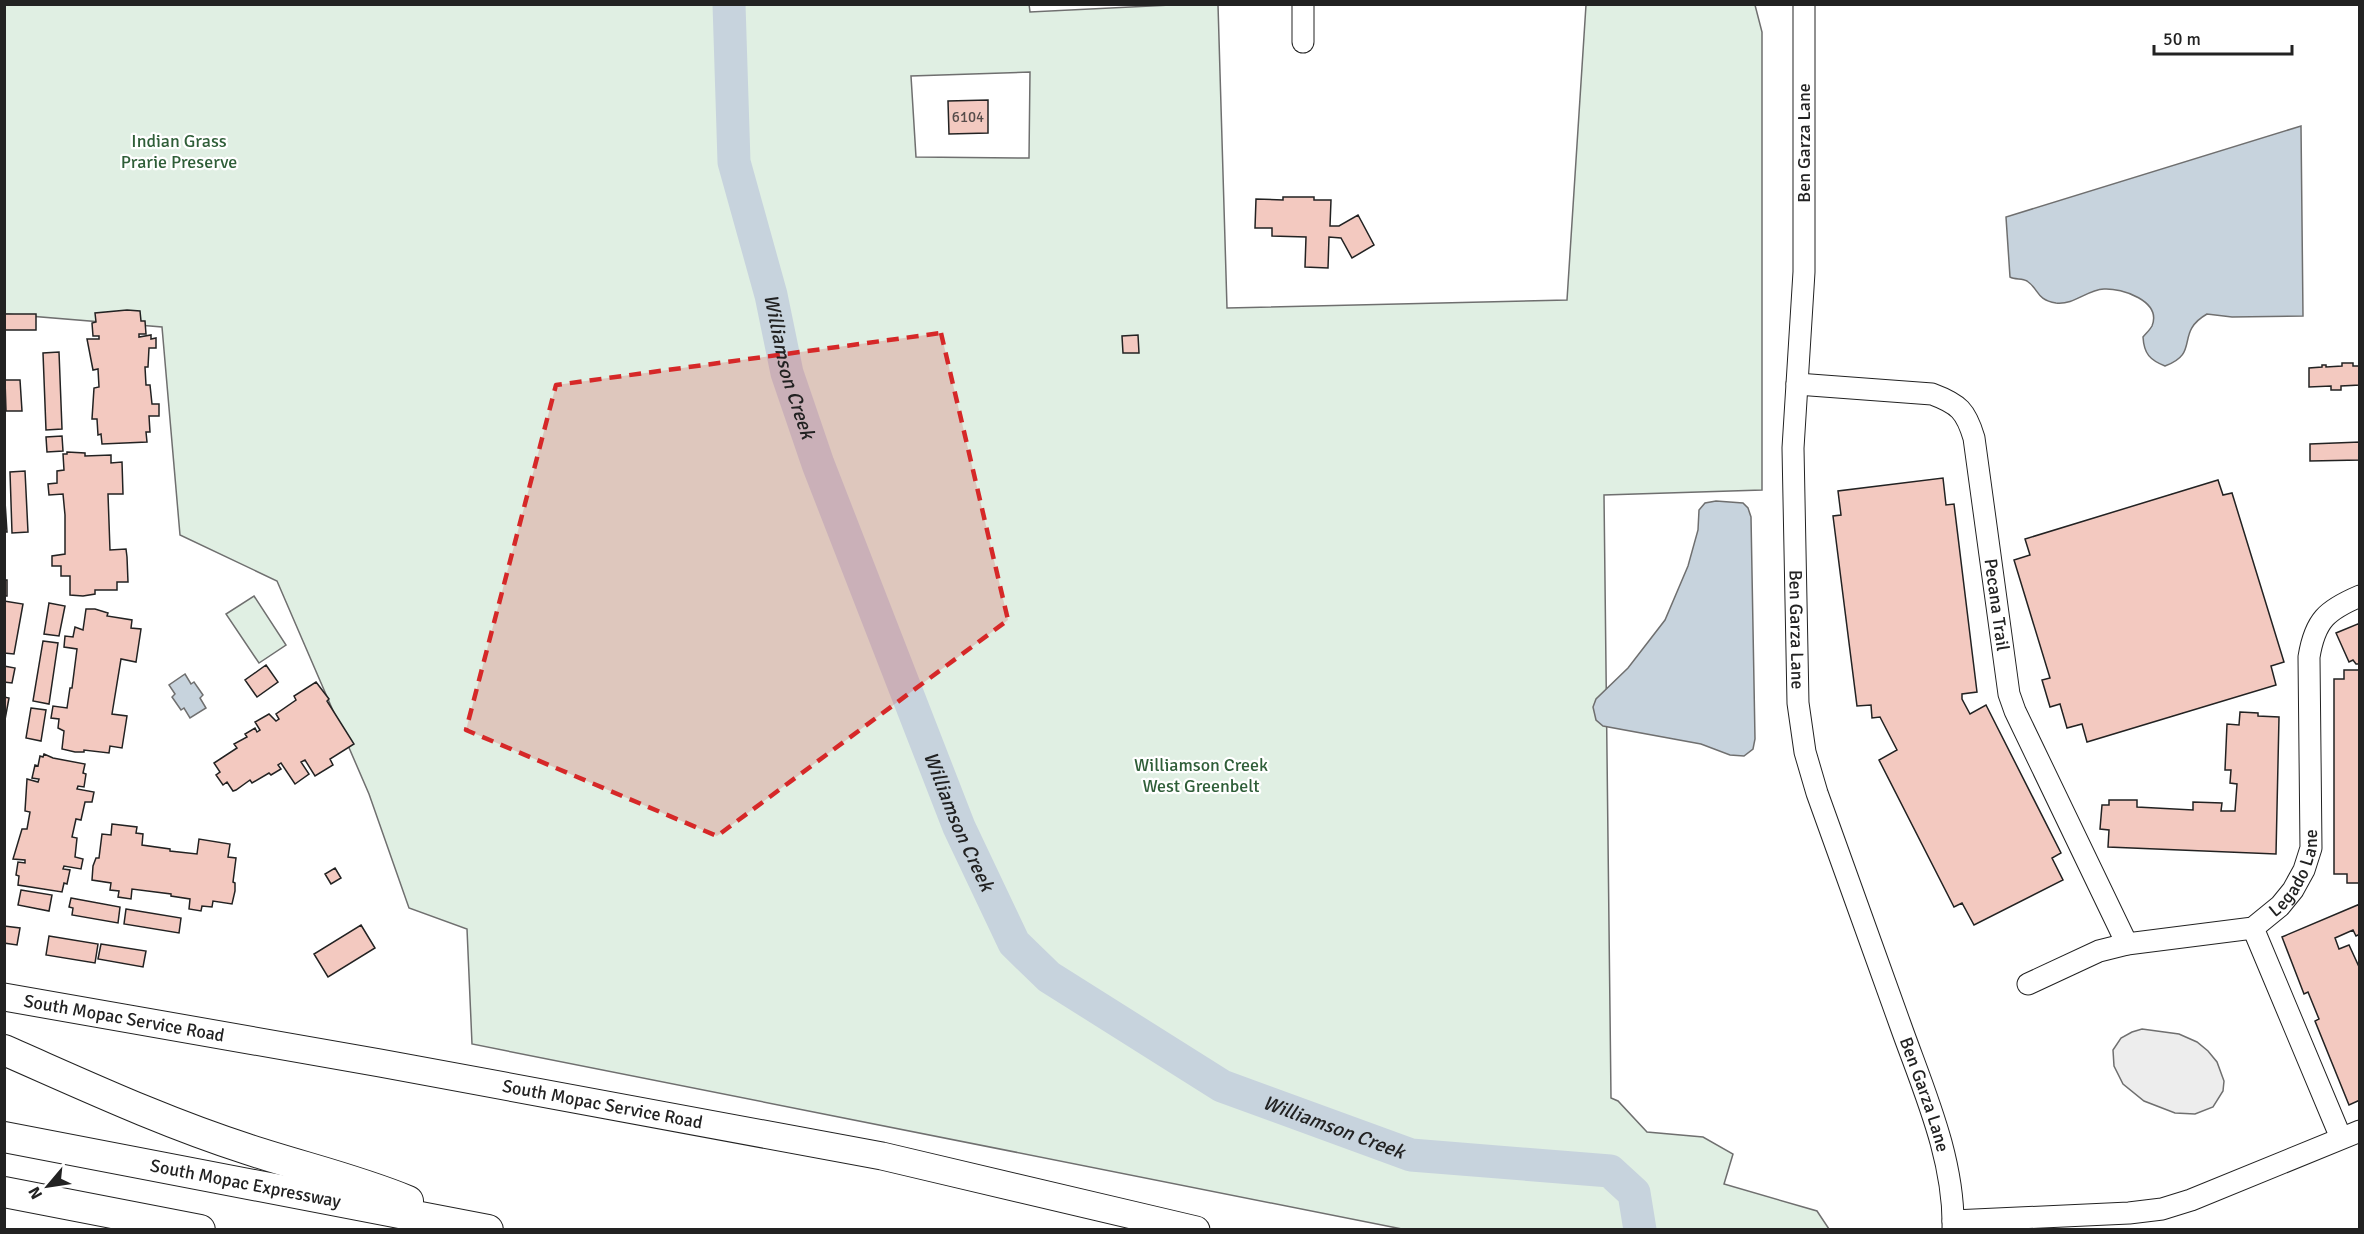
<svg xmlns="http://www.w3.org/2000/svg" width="2364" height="1234" font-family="Signika,sans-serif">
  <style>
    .green { fill: #e0efe3; stroke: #6f6f6f; stroke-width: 1.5; fill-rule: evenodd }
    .parking { fill: #ededed; stroke: #6f6f6f; stroke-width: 1.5 }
    .water { fill: #c7d3dd; stroke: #6f6f6f; stroke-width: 1.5 }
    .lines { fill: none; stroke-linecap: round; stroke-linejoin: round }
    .river { stroke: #c7d3dd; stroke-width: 33 }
    .building { fill: #f3c9c0; stroke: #222; stroke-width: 1.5 }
    .minor-casing { stroke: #222; stroke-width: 23 }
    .major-casing { stroke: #222; stroke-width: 29 }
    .highway-casing { stroke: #222; stroke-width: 32 }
    .minor { stroke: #fff; stroke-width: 21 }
    .major { stroke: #fff; stroke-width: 27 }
    .highway { stroke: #fff; stroke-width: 30 }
    .marked { fill: #d62828; fill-opacity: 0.2; stroke: #d62828; stroke-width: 4.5; stroke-dasharray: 12 8; stroke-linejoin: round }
    .labels { text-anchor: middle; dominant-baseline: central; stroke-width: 4.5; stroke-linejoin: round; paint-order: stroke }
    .number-label { font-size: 15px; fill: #564c4a }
    .park-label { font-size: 18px; fill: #2f5e38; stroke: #fff }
    .street-label { font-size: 18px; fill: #222; stroke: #fff }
    .water-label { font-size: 20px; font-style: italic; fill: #222; stroke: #fff }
  </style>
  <rect width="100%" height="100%" fill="#fff"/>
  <path class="green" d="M 1029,4 L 1030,12 L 1171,5 L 1218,5 L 1227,308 L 1567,300 L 1586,5 L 1755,5 L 1762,32 L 1762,490 L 1604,495 L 1611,1098 L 1618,1101 L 1647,1132 L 1703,1137 L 1733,1154 L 1724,1184 L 1817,1211 L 1829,1229 L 1402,1229 L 472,1044 L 467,929 L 409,908 L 369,794 L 277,581 L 180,535 L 162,327 L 5,314 L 4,5 ZM 1030,72 L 1029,158 L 916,157 L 911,76 Z
    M 254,596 L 286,645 L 259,663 L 226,614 Z"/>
  <path class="parking" d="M 2142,1029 L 2179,1034 L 2197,1042 L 2208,1051 L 2217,1062 L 2224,1081 L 2223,1091 L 2213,1107 L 2195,1114 L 2175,1113 L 2144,1101 L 2123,1084 L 2114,1066 L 2113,1050 L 2121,1038 L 2132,1032 Z"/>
  <path class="water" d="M 2301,126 L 2303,316 L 2232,317 L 2207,314 C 2174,333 2201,353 2165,366 C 2150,360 2144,354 2143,337 C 2145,334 2150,330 2152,326 C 2162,301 2122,288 2104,289 C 2086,290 2075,305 2056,303 C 2036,300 2039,289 2027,281 C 2022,278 2015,280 2010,277 L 2006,217 Z
    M 1716,501 L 1743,503 L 1748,508 L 1751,517 L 1755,739 L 1753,749 L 1744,756 L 1730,755 L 1701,744 L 1603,726 L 1596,720 L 1593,707 L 1596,699 L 1628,668 L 1665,620 L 1688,566 L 1698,530 L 1699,510 L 1705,503 Z
    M 185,674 L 191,684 L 194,682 L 203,695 L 200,698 L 206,708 L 190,718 L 184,708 L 181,710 L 172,697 L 175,694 L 169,685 Z"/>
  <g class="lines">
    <path class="river" id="s1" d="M 729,4 L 734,162 L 771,295 L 787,373 L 818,464 L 959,827 L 1014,943 L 1049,977 L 1222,1086 L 1411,1155 L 1610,1171 L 1634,1193 L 1640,1230"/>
  </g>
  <path class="building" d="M 988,100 L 988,133 L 949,134 L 948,101 Z
    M 1283,197 L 1314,197 L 1314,200 L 1331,200 L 1330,226 L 1339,226 L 1358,215 L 1374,245 L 1352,258 L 1341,238 L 1329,237 L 1328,268 L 1305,267 L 1306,237 L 1272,236 L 1272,228 L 1255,228 L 1256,199 L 1283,200 Z
    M 127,310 L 140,311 L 141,321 L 145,321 L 146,334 L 139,334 L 139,337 L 151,335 L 151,339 L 156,338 L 156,348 L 149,348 L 148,367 L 145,367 L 146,385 L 150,385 L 152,404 L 159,404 L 159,416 L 149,416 L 150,432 L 146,432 L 147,442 L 102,444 L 101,434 L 98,435 L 97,419 L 92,419 L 94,388 L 99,387 L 98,369 L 93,370 L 87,339 L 99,339 L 99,336 L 93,336 L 92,323 L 96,322 L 95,313 Z
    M 4,314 L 36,314 L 36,330 L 4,330 Z
    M 1138,335 L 1139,353 L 1123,353 L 1122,336 Z
    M 59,352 L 62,429 L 46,430 L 43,353 Z
    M 2342,363 L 2353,363 L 2353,366 L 2360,366 L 2360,385 L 2341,386 L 2341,390 L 2331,390 L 2331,386 L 2309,387 L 2309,368 L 2322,367 L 2322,365 L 2326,365 L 2326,367 L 2342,366 Z
    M 5,380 L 20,380 L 22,411 L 6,411 Z
    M 62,436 L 63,451 L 47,452 L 46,437 Z
    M 2360,442 L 2360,460 L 2310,461 L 2310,444 Z
    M 67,452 L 85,453 L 85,456 L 111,455 L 111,463 L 122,462 L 123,494 L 108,494 L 110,550 L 126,549 L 127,557 L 128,582 L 117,582 L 117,590 L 95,590 L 95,594 L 83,596 L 70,595 L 70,576 L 61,576 L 61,566 L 52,566 L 52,556 L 65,554 L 65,515 L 63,494 L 49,495 L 48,484 L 57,483 L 57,471 L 64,470 L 63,454 L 67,454 Z
    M 25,471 L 28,532 L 12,533 L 10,472 Z
    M 1943,478 L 1946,505 L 1954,504 L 1977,692 L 1962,694 L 1962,699 L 1970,714 L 1986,705 L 2061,853 L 2052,858 L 2063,880 L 1974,925 L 1962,903 L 1954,907 L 1879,760 L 1897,750 L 1880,717 L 1872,718 L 1871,705 L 1857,706 L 1833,516 L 1841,515 L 1838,491 Z
    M 2218,480 L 2223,495 L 2232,493 L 2284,662 L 2271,666 L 2276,685 L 2087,742 L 2082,724 L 2067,728 L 2060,704 L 2050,707 L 2042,680 L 2050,678 L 2014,560 L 2030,555 L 2025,539 Z
    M 4,486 L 7,532 L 4,532 Z
    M 4,580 L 7,580 L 7,596 L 4,596 Z
    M 4,601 L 23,604 L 14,654 L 4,653 Z
    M 49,603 L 65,606 L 59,636 L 44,634 Z
    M 86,609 L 95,609 L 108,613 L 107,616 L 132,620 L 131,628 L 141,629 L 136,662 L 121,659 L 112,714 L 127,716 L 122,748 L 110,746 L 109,753 L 84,750 L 84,752 L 75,752 L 62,749 L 64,731 L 58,728 L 59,719 L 51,718 L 53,706 L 67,708 L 70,688 L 72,688 L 77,649 L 64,647 L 65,636 L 73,637 L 75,627 L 83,630 Z
    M 2360,623 L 2360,664 L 2356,664 L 2353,660 L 2349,662 L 2336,633 Z
    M 43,641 L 58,643 L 49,704 L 33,701 Z
    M 266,665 L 278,682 L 257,697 L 245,680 Z
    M 4,666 L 15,668 L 12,683 L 4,682 Z
    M 2344,670 L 2360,670 L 2360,883 L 2347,883 L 2347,874 L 2334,874 L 2334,679 L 2344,679 Z
    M 316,682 L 329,699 L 327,701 L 354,744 L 330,759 L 333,765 L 315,776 L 305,760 L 301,762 L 309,774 L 295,784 L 281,763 L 278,765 L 281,769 L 271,775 L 269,773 L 252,783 L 250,780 L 236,790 L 233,791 L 227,782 L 223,785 L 216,775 L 220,772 L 214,763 L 237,748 L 234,744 L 247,737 L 245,734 L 255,728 L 257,732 L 260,730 L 255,722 L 269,714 L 276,721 L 279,719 L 276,714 L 296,700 L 294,696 Z
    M 4,697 L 9,698 L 4,725 Z
    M 31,708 L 46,710 L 41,741 L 26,738 Z
    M 2240,712 L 2258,713 L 2258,716 L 2279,717 L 2276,854 L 2108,847 L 2109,830 L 2100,829 L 2102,805 L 2109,805 L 2109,800 L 2137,800 L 2137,807 L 2193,810 L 2193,802 L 2222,803 L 2221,811 L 2235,811 L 2237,784 L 2230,783 L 2231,770 L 2225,770 L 2227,724 L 2239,725 Z
    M 44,754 L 53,758 L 85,764 L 83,773 L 86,774 L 84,787 L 78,786 L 77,789 L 94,792 L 92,802 L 85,802 L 81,820 L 76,819 L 72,837 L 77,838 L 75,857 L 83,859 L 81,869 L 64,866 L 63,869 L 70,870 L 67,884 L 64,883 L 62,892 L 18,885 L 19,876 L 16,875 L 18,862 L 25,863 L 25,860 L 13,859 L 22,829 L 27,829 L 30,812 L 25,811 L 27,779 L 38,782 L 39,779 L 32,778 L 35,765 L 38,766 L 40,756 L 43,757 Z
    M 112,824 L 137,827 L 136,833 L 143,834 L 142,845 L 170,849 L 170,851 L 197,854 L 199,839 L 230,844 L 228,857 L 236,858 L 233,882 L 235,883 L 235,891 L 232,904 L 213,901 L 212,907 L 202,906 L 201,911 L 189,909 L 190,899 L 171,896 L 171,894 L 132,889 L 131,899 L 118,897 L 119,891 L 110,890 L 111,883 L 92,880 L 93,866 L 96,858 L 99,858 L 102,834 L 111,835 Z
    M 335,868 L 341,878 L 331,884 L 325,874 Z
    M 21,890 L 52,895 L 49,911 L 18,905 Z
    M 71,898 L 120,907 L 118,923 L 72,915 L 73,908 L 69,907 Z
    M 2360,904 L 2360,934 L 2356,936 L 2353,930 L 2335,938 L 2339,949 L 2349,945 L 2360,969 L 2360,1100 L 2349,1105 L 2315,1021 L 2319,1019 L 2308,992 L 2304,994 L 2282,937 Z
    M 126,909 L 181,918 L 179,933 L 124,924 Z
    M 361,925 L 375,948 L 328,977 L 314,954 Z
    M 4,926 L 20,928 L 17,945 L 4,943 Z
    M 49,936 L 98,944 L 95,963 L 46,955 Z
    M 101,944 L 146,951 L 143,967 L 98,959 Z"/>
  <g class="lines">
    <defs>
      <g id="minor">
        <path id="s2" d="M 1804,4 L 1804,272 L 1793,448 L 1798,703 L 1805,752 L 1817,793 C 1845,870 1872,947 1900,1024 C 1923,1089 1955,1159 1953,1230"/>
        <path d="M 1303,42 L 1303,4"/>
        <path id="s3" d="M 1797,384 L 1932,394 C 1959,404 1966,411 1974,438 L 2009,694 L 2015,711 L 2127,944"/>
        <path d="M 2253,928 L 2341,1138"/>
        <path id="s4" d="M 2028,984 L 2099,951 L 2127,944 L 2253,928 L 2280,906 L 2293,890 L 2304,870 L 2311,848 L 2309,657 C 2315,620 2327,610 2360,596"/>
        <path d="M 1953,1221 L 2129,1213 L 2162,1209 L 2191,1200 L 2360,1131"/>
      </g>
      <g id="major">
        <path id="s5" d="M 4,997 L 380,1063 L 882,1156 L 1196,1230"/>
      </g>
      <g id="highway">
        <path d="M 4,1050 C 84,1085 163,1122 247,1149 C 301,1167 355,1179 408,1201"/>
        <path id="s6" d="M 4,1137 L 488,1230"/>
        <path d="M 4,1192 L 200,1230"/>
      </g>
    </defs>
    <use href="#minor" class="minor-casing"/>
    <use href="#major" class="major-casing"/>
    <use href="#highway" class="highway-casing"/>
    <use href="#minor" class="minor"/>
    <use href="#major" class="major"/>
    <use href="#highway" class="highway"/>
  </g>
  <path class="marked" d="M 941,333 L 1008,620 L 717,836 L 466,730 L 556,385 Z"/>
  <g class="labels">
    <g class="number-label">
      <text x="968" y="117">6104</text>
    </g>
    <g class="park-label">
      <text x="179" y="141">Indian Grass<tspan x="179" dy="21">Prarie Preserve</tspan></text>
      <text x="1201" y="765">Williamson Creek<tspan x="1201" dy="21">West Greenbelt</tspan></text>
    </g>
    <g class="street-label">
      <text transform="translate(1804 143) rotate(-90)">Ben Garza Lane</text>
      <text stroke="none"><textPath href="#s3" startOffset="368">Pecana Trail</textPath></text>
      <text stroke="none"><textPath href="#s2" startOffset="626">Ben Garza Lane</textPath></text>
      <text stroke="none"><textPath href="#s4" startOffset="306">Legado Lane</textPath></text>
      <text stroke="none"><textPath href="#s5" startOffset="122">South Mopac Service Road</textPath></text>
      <text stroke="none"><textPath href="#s2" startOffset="1112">Ben Garza Lane</textPath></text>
      <text stroke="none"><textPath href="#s5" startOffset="608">South Mopac Service Road</textPath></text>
      <text stroke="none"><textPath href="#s6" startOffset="246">South Mopac Expressway</textPath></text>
    </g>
    <g class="water-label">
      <text stroke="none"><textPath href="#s1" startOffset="370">Williamson Creek</textPath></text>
      <text stroke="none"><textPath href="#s1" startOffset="856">Williamson Creek</textPath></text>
      <text stroke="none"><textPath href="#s1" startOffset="1362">Williamson Creek</textPath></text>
    </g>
  </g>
  <rect width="2364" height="1234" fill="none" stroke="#222222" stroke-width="12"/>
  <g transform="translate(48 1186) rotate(241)" stroke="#ffffff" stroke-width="4.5" paint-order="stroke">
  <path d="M0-4.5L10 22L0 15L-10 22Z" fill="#222222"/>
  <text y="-9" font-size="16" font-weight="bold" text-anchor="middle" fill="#222222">N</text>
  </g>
  <path d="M2154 45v9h138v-9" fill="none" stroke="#222222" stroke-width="3"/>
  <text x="2163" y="45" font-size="18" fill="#222222" stroke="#ffffff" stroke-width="4.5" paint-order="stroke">50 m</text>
</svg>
